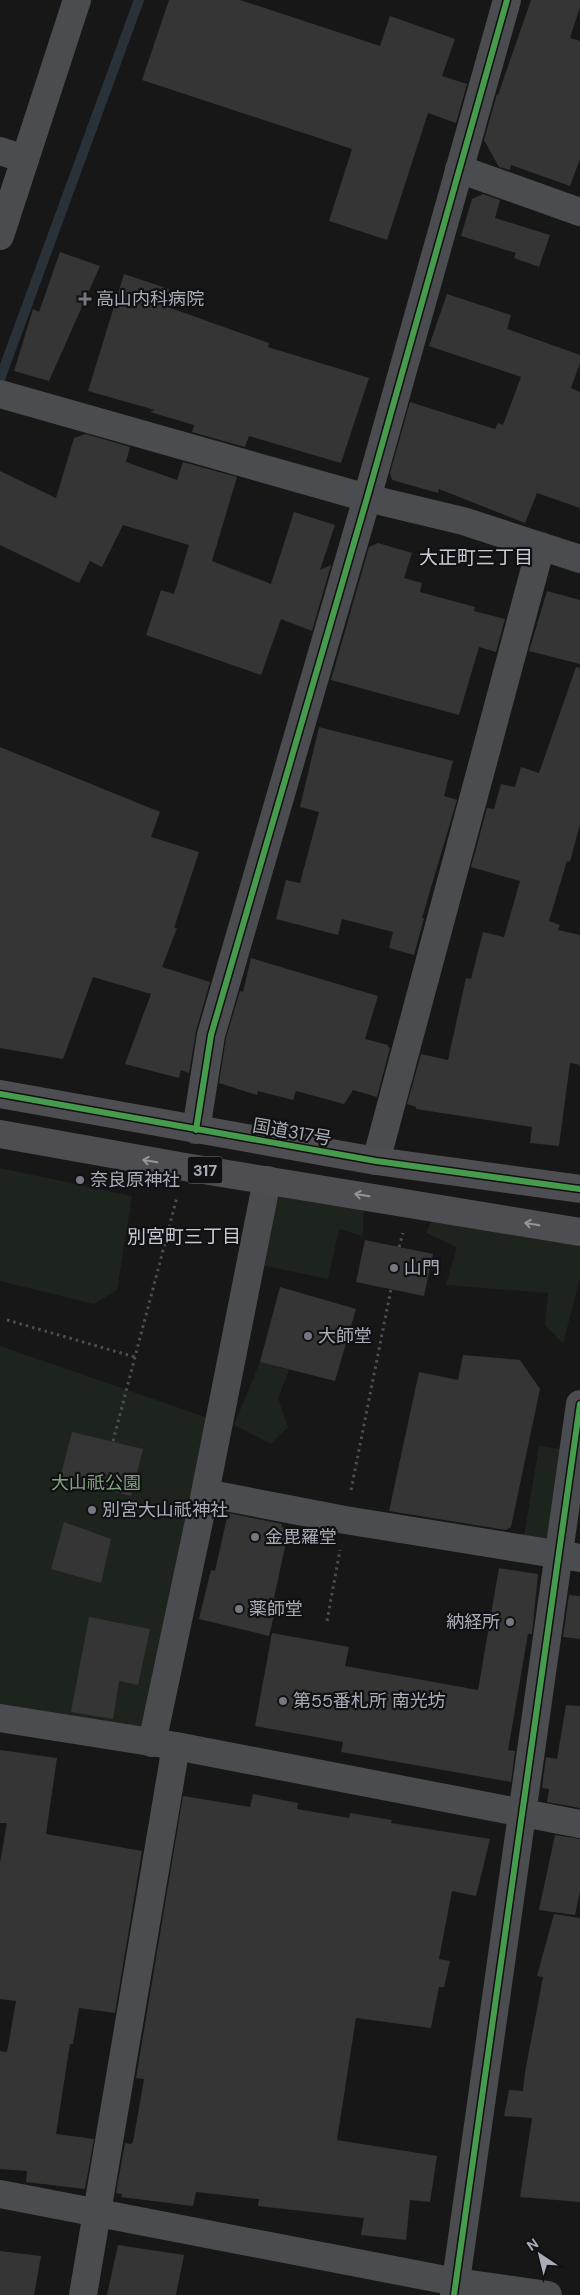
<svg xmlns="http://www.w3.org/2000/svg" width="580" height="2295" font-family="'DM Sans','Noto Sans JP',sans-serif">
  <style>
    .green { fill: #1d241e }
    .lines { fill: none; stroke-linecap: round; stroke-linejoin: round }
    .stream { stroke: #2a3239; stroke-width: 10 }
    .building { fill: #353536 }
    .path { stroke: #4d4e52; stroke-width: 3; stroke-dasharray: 2.5 4; stroke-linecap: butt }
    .minor { stroke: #4b4c50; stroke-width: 28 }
    .tertiary { stroke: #4b4c50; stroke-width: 28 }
    .trunk { stroke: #4e4e52; stroke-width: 28 }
    .cycleway-casing { stroke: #111113; stroke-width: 9 }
    .cycleway { stroke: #469c4c; stroke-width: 6 }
    .oneway { stroke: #92959e }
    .poi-dot { fill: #757880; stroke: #111113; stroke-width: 2 }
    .labels { text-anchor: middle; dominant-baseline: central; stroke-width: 4.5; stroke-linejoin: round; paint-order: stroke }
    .shield { fill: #111113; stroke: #7b7e86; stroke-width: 1 }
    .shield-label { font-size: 16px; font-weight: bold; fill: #a8adb8 }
    .poi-label { font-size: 18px; fill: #a8adb8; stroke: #111113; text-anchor: start }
    .street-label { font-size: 18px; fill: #a8adb8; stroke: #111113 }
    .park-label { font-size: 18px; fill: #7fa381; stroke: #111113 }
    .neighbourhood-label { font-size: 19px; fill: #c9ccd4; stroke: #111113 }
  </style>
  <rect width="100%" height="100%" fill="#171717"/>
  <path class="green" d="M 0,1168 L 132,1196 L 117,1290 L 94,1304 L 0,1281 Z
    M 276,1184 L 364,1200 L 363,1236 L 339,1229 L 328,1279 L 261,1265 Z
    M 432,1219 L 580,1245 L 580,1278 L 563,1344 L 545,1325 L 548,1293 L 446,1285 L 457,1247 L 426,1233 Z
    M 0,1346 L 208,1418 L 142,1739 L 0,1710 Z
    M 260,1362 L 289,1370 L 278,1398 L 288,1427 L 271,1444 L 234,1425 Z
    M 539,1446 L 567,1450 L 555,1534 L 543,1545 L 524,1536 Z"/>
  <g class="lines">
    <path class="stream" d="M 0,379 L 139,0"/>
  </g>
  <path class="building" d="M 169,0 L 240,0 L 380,46 L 390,16 L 455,39 L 442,76 L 467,84 L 456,123 L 428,113 L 387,240 L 329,221 L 352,149 L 142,80 Z
    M 531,0 L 580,0 L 580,7 L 570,38 L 580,41 L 580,159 L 570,186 L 511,165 L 510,170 L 499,167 L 484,140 L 497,94 L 498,95 Z
    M 483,194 L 500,200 L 495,218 L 550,235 L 539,267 L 514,258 L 516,253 L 461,236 L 472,199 Z
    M 60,252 L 100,266 L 49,381 L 14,371 L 33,309 L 39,312 Z
    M 124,274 L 169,289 L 165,306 L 269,343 L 268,347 L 369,378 L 341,463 L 249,436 L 245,447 L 192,432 L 194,425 L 150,412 L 155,410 L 88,391 Z
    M 447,294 L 511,315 L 507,329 L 580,355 L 580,363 L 571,388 L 580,392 L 580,508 L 537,493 L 525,523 L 439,489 L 438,493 L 392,480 L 390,473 L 410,402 L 495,429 L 498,423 L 503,425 L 521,377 L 429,346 Z
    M 86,434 L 130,447 L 126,462 L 177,480 L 183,462 L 237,477 L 212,561 L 271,584 L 294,512 L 335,525 L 320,570 L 331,565 L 312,631 L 281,619 L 261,675 L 146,635 L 161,590 L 174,594 L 189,545 L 123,525 L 102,567 L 90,561 L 79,583 L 0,545 L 0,471 L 56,498 L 74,438 Z
    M 378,543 L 412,553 L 404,578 L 422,583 L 420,592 L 475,607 L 474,611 L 505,619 L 496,652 L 479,647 L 459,715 L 331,680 L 369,547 Z
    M 547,591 L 580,600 L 580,664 L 529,651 Z
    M 576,667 L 580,668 L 580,824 L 570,862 L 567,861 L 549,921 L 560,925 L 558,930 L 580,935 L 580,1065 L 570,1063 L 559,1146 L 530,1143 L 532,1127 L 416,1109 L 416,1107 L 407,1104 L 421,1054 L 448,1060 L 466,978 L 471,979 L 483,932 L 504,937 L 520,881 L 471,867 L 487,808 L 494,809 L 501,784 L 515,787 L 521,767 L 539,773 Z
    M 319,727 L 453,761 L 444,796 L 457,800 L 422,918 L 424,918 L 414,955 L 389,948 L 393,932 L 342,919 L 338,935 L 276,919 L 286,880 L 300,883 L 319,812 L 300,807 Z
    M 0,747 L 160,812 L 151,837 L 199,852 L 174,928 L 177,928 L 162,967 L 210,982 L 196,1031 L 189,1073 L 181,1070 L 179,1078 L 125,1064 L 151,994 L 93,977 L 63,1059 L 0,1048 Z
    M 251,958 L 378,996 L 365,1039 L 388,1045 L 388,1047 L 390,1048 L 377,1097 L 353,1090 L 344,1104 L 296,1091 L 293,1100 L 258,1091 L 257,1095 L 219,1083 L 226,1038 L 240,991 L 243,992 Z
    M 365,1240 L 433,1254 L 424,1296 L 356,1282 Z
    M 280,1287 L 356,1309 L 335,1381 L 260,1362 Z
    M 463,1355 L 520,1360 L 540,1389 L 511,1527 L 506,1530 L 389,1511 L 419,1372 L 458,1380 Z
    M 72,1432 L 143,1449 L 131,1496 L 60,1478 Z
    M 228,1513 L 282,1524 L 281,1527 L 289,1528 L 274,1598 L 278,1599 L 269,1636 L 199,1619 L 211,1570 L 215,1571 Z
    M 64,1522 L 111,1539 L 101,1583 L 51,1569 Z
    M 499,1568 L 538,1574 L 532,1634 L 528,1634 L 508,1750 L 515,1751 L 511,1782 L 341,1752 L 343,1742 L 255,1726 L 272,1633 L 349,1647 L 345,1666 L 478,1690 Z
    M 569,1595 L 580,1596 L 580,1639 L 563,1637 Z
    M 89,1617 L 150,1629 L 138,1685 L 119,1681 L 113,1719 L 71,1712 Z
    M 566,1705 L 580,1706 L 580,1808 L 547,1802 L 549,1789 L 542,1788 L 546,1757 L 557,1759 Z
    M 0,1750 L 57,1758 L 46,1834 L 142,1851 L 115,2013 L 79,2008 L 73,2044 L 70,2044 L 56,2134 L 94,2139 L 85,2189 L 26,2182 L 27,2171 L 0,2169 L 0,2051 L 7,2052 L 16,2001 L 0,1999 L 0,1862 L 7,1823 L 0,1823 Z
    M 253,1794 L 298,1803 L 297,1809 L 349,1818 L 350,1813 L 392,1820 L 391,1823 L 490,1839 L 476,1896 L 452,1891 L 439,1959 L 450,1961 L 444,1987 L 439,1987 L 431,2028 L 356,2018 L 337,2140 L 437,2156 L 430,2202 L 410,2200 L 406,2240 L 361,2235 L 364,2218 L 258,2206 L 259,2199 L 196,2192 L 193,2206 L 121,2197 L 122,2194 L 116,2193 L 125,2143 L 131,2144 L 133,2142 L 144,2079 L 136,2078 L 183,1796 L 250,1807 Z
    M 555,1835 L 580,1839 L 580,1891 L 575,1915 L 539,1910 Z
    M 554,1914 L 580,1918 L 580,2202 L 520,2197 L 532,2118 L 504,2116 L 509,2090 L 523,2091 L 525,2072 L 543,1977 L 537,1976 Z
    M 118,2245 L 184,2255 L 176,2295 L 107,2295 Z
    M 0,2251 L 41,2256 L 34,2295 L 0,2295 Z"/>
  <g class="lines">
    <path class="path" d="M 399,1247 L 403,1233
      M 7,1320 L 135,1357
      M 113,1441 L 177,1197
      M 351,1490 L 391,1289
      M 327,1621 L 340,1550"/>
    <path class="minor" d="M 0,151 L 25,159
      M 459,169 L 580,212
      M 0,394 L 367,498 L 463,521 L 580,559
      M 196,1130 L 211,1035 L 367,498 L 507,0
      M 376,1161 L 541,546
      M 205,1493 L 345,1520 L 580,1558
      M 0,1718 L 176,1746 L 580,1824
      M 152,1743 L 205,1493 L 267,1180
      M 0,2194 L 456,2282 L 548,2295
      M 83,2295 L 176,1746
      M 454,2295 L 580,1404"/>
    <path class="tertiary" d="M 0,236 L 77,0"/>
    <path class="trunk" d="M 0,1094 L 376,1161 L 580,1189
      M 0,1134 L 185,1167 L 580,1232"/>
    <defs>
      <path id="cycleway" d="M 0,1094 L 376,1161 L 580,1189
        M 196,1130 L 211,1035 L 367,498 L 507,0
        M 454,2295 L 580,1404"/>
    </defs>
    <use href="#cycleway" class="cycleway-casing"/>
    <use href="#cycleway" class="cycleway"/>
  </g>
  <defs><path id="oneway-shaft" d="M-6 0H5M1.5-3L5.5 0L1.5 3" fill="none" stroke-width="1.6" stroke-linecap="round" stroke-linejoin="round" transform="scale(1.25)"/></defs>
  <g class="oneway">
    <use href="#oneway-shaft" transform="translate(150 1161) rotate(-170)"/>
    <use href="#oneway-shaft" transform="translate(362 1195) rotate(-171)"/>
    <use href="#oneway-shaft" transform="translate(532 1224) rotate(-170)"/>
  </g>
  <g class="poi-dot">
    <path d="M82.5 291.5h5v5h5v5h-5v5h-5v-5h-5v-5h5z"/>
    <circle cx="80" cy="1180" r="5"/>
    <circle cx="394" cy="1268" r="5"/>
    <circle cx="308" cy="1336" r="5"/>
    <circle cx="92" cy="1510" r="5"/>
    <circle cx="255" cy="1537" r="5"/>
    <circle cx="239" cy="1609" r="5"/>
    <circle cx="510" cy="1622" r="5"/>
    <circle cx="283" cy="1701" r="5"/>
  </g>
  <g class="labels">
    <rect class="shield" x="187.5" y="1156.5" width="35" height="27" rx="4"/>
    <g class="shield-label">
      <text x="205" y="1170">317</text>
    </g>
    <g class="poi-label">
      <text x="96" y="299">高山内科病院</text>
      <text x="90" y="1180">奈良原神社</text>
      <text x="404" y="1268">山門</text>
      <text x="318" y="1336">大師堂</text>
      <text x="102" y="1510">別宮大山祇神社</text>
      <text x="265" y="1537">金毘羅堂</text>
      <text x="249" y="1609">薬師堂</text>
      <text x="500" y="1622" text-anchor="end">納経所</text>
      <text x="293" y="1701">第55番札所 南光坊</text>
    </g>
    <g class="street-label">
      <text transform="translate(292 1132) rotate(10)">国道317号</text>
    </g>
    <g class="park-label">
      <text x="96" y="1483">大山祇公園</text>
    </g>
    <g class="neighbourhood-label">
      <text x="476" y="557">大正町三丁目</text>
      <text x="184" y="1236">別宮町三丁目</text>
    </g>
  </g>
  <g transform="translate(540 2255) rotate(325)" stroke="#111113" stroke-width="4" paint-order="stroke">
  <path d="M0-4L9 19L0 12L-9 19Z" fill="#a8adb8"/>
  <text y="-8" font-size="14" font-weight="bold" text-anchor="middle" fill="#a8adb8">N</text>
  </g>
</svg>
